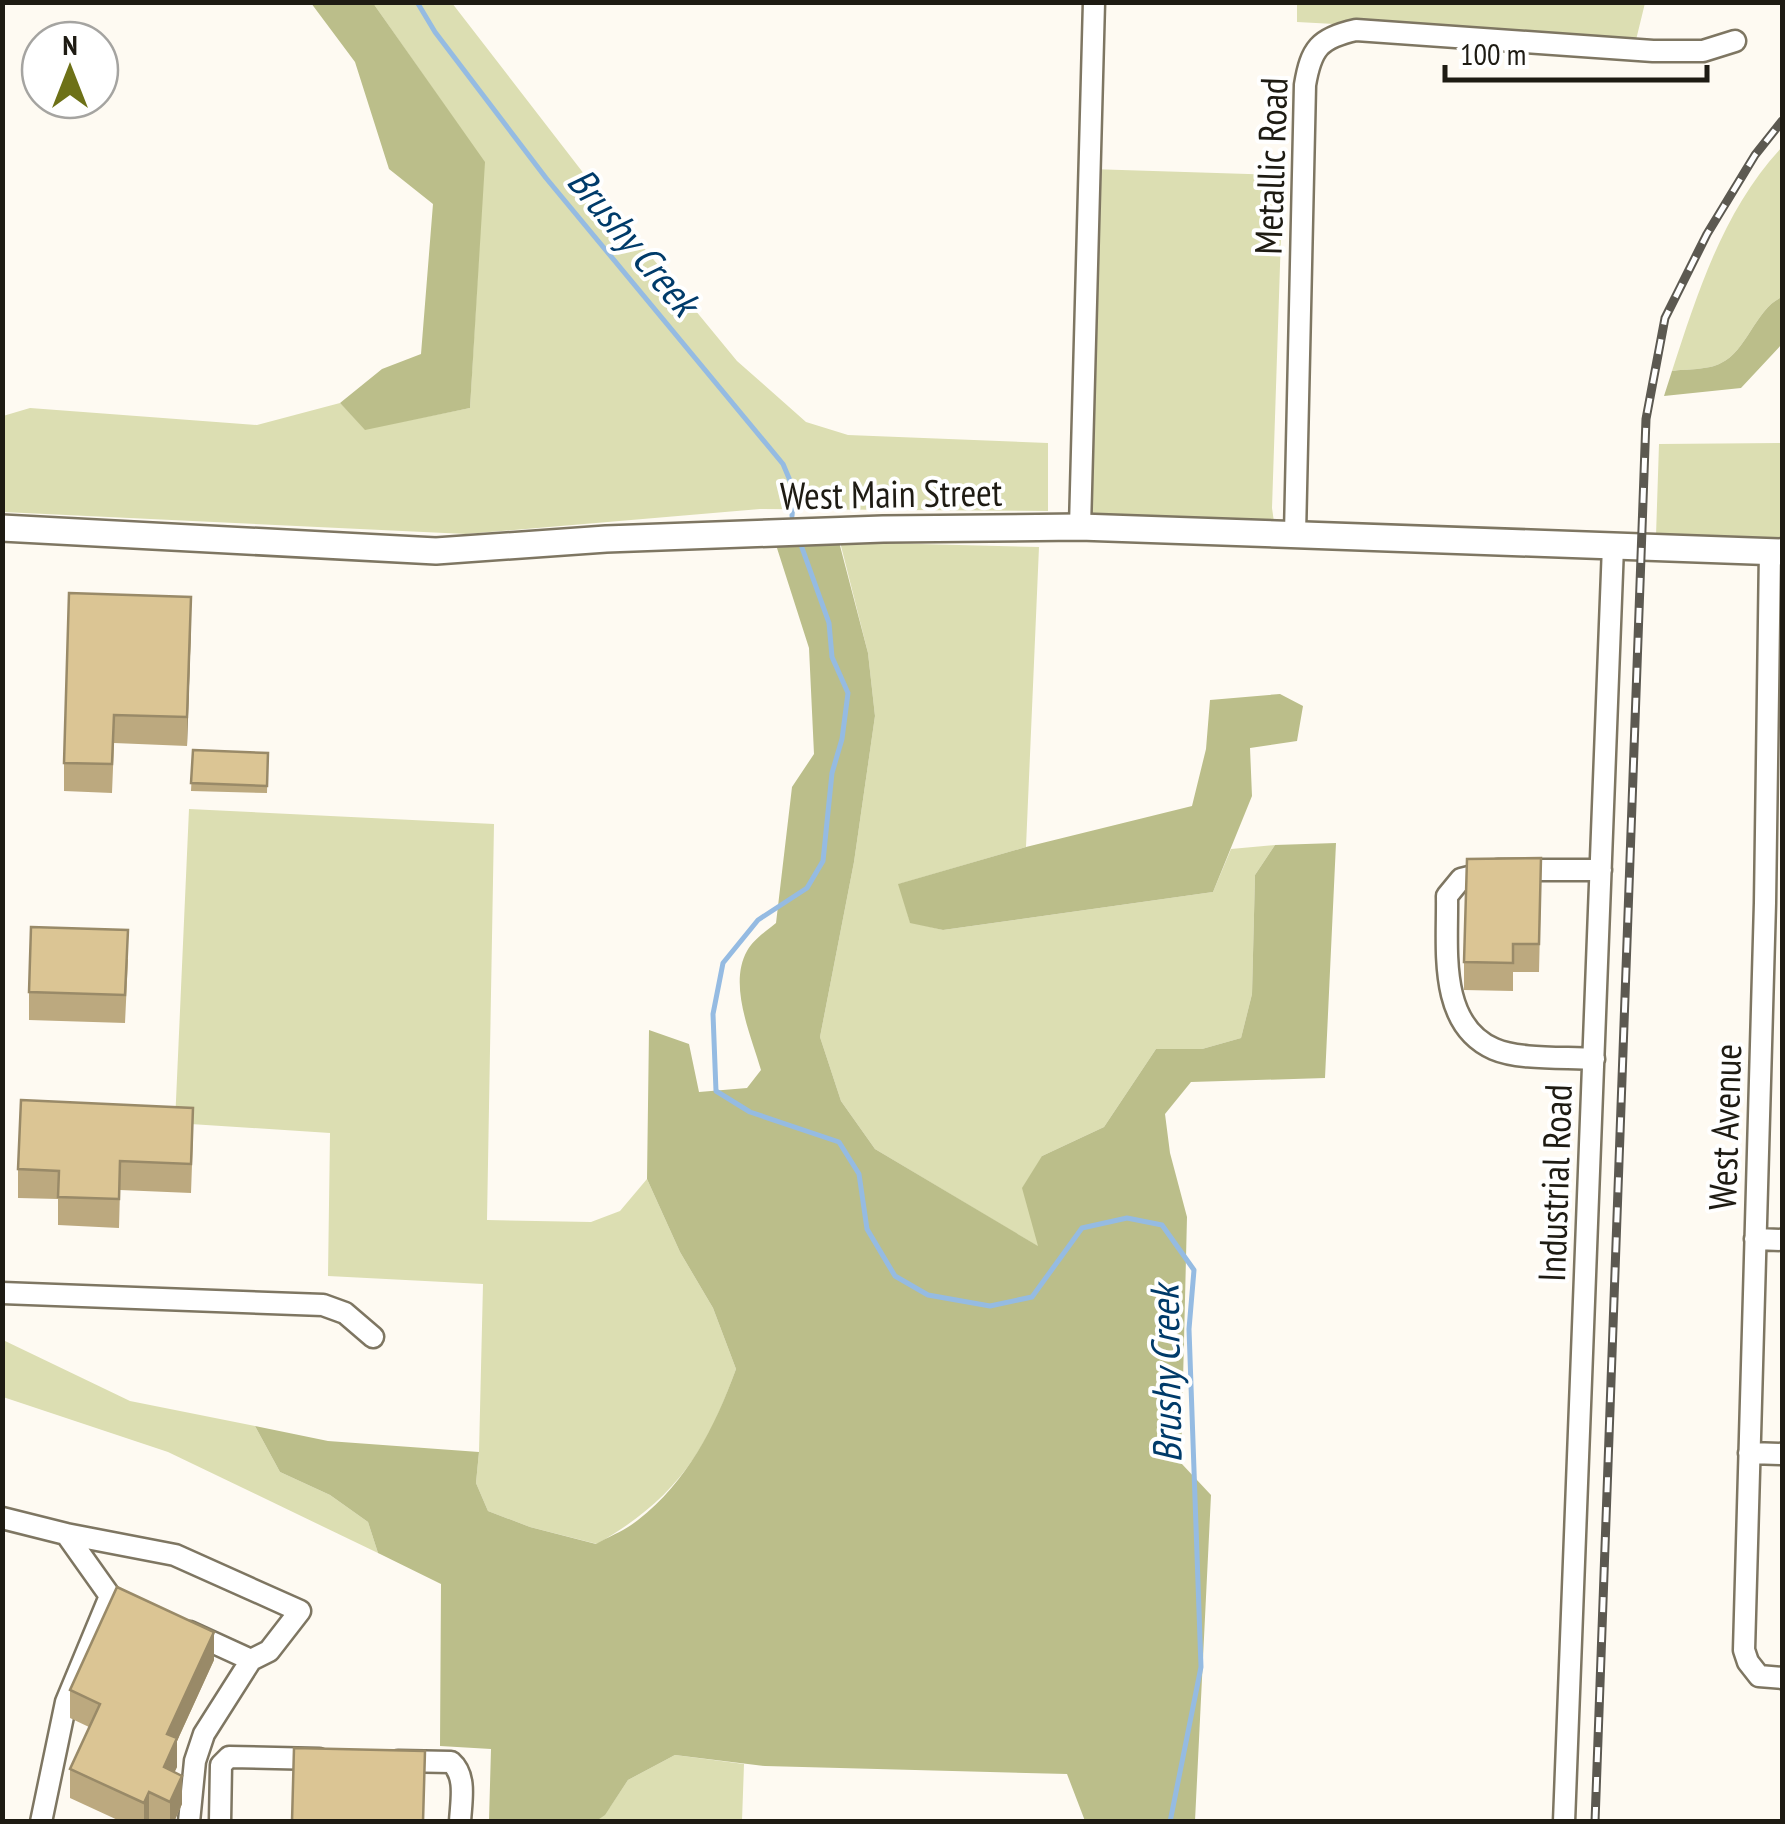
<svg xmlns="http://www.w3.org/2000/svg" width="1785" height="1824" font-family="'PT Sans Narrow',sans-serif">
  <style>
    .green { fill: #dcdeb2 }
    .forest { fill: #bbbe8a }
    .lines { fill: none; stroke-linecap: round; stroke-linejoin: round }
    .stream { stroke: #95bbe2; stroke-width: 5 }
    .minor-casing { stroke: #7e7662; stroke-width: 25 }
    .major-casing { stroke: #7e7662; stroke-width: 30 }
    .minor { stroke: #fff; stroke-width: 20 }
    .major { stroke: #fff; stroke-width: 25 }
    .rail-casing { stroke: #5c5951; stroke-width: 9 }
    .rail { stroke: #fff; stroke-width: 5; stroke-dasharray: 15; stroke-linecap: butt }
    .wall { fill: #bca97f }
    .shaded-wall { fill: #998a68 }
    .building { fill: #dbc594; stroke: #998a68; stroke-width: 2.5 }
    .labels { text-anchor: middle; dominant-baseline: central; stroke-width: 8; stroke-linejoin: round; paint-order: stroke }
    .street-label { font-size: 38px; fill: #1e1b13; stroke: #fff }
    .water-label { font-size: 40px; font-style: italic; fill: #003b6a; stroke: #fff }
  </style>
  <rect width="100%" height="100%" fill="#fefaf2"/>
  <path class="green" d="M 373,3 L 452,3 L 598,192 L 737,361 L 806,422 L 848,435 L 1048,443 L 1048,511 L 760,509 L 466,534 L 3,512 L 3,416 L 30,408 L 257,425 L 340,403 L 365,429 L 470,408 L 484,162 Z
    M 1297,3 L 1645,3 L 1636,40 L 1297,22 Z
    M 1782,147 L 1782,297 C 1756,308 1747,351 1721,363 C 1709,370 1686,369 1672,371 C 1698,291 1724,209 1782,147 Z
    M 1090,169 L 1283,175 L 1272,508 L 1274,522 L 1094,517 L 1079,504 Z
    M 1782,443 L 1782,541 L 1656,536 L 1659,444 Z
    M 840,542 L 1039,547 L 1026,847 L 899,884 L 910,922 L 943,930 L 1213,892 L 1231,849 L 1275,845 L 1255,875 L 1252,994 L 1241,1038 L 1202,1049 L 1156,1049 L 1104,1127 L 1042,1156 L 1039,1247 L 875,1149 L 841,1101 L 820,1037 L 854,862 L 875,716 L 868,653 Z
    M 189,809 L 494,824 L 487,1220 L 591,1222 L 620,1211 L 647,1179 L 680,1252 L 713,1308 L 736,1369 C 706,1453 675,1499 597,1544 L 530,1527 L 488,1511 L 476,1483 L 479,1452 L 483,1284 L 328,1276 L 330,1133 L 175,1123 Z
    M 3,1340 L 130,1401 L 255,1426 L 280,1472 L 330,1495 L 368,1522 L 378,1553 L 168,1452 L 3,1397 Z
    M 675,1755 L 744,1764 L 742,1821 L 592,1822 L 610,1807 L 628,1780 Z"/>
  <path class="forest" d="M 311,3 L 373,3 L 485,162 L 470,408 L 365,430 L 340,403 L 382,369 L 421,354 L 433,204 L 389,169 L 355,62 Z
    M 1782,297 L 1782,344 L 1741,388 L 1664,396 L 1672,371 C 1686,369 1709,370 1721,363 C 1747,351 1756,308 1782,297 Z
    M 839,542 L 868,653 L 875,716 L 854,862 L 820,1037 L 841,1101 L 875,1149 L 1038,1246 L 1022,1188 L 1042,1156 L 1104,1127 L 1156,1049 L 1202,1049 L 1241,1038 L 1252,994 L 1255,875 L 1275,845 L 1336,843 L 1325,1078 L 1191,1082 L 1165,1114 L 1170,1153 L 1187,1217 L 1181,1463 L 1211,1495 L 1195,1821 L 1085,1821 L 1067,1774 L 765,1766 L 675,1755 L 628,1780 L 605,1815 L 596,1821 L 489,1821 L 491,1749 L 440,1746 L 441,1584 L 378,1553 L 368,1522 L 330,1495 L 280,1472 L 255,1426 L 328,1441 L 479,1452 L 476,1483 L 488,1511 L 530,1527 L 596,1544 C 610,1536 626,1530 638,1520 C 687,1482 715,1427 736,1369 L 713,1308 L 680,1252 L 647,1179 L 649,1030 L 689,1044 L 699,1092 L 747,1088 L 761,1070 C 751,1035 728,985 747,951 C 753,940 766,931 776,923 L 792,787 L 814,754 L 809,648 L 776,545 Z
    M 1280,694 L 1303,706 L 1297,741 L 1250,748 L 1252,796 L 1213,892 L 943,930 L 910,923 L 898,884 L 1026,847 L 1192,806 L 1206,749 L 1210,700 Z"/>
  <g class="lines">
    <path class="stream" d="M 417,2 L 435,32 L 546,178 L 783,464 L 794,490 L 792,516
      M 801,545 L 829,623 L 832,657 L 848,693 L 842,739 L 832,773 L 823,861 L 807,888 L 758,920 L 723,963 L 713,1014 L 716,1091 L 750,1112 L 839,1142 L 859,1174 L 867,1229 L 895,1276 L 928,1295 L 990,1306 L 1032,1297 L 1082,1228 L 1127,1218 L 1162,1225 L 1194,1270 L 1189,1329 L 1201,1667 L 1170,1822"/>
    <defs>
      <path id="minor" d="M 1080,527 L 1094,2
        M 1295,534 L 1305,85 C 1311,49 1319,38 1356,30 L 1653,51 L 1703,51 L 1735,41
        M 1770,551 L 1765,903 L 1744,1650 L 1748,1662 L 1759,1676 L 1782,1678
        M 1594,1059 C 1566,1057 1519,1060 1494,1049 C 1437,1024 1448,947 1447,896 L 1461,879 L 1498,870 L 1601,870
        M 1755,1239 L 1782,1240
        M 2,1293 L 323,1305 L 345,1313 L 373,1337
        M 1749,1453 L 1782,1454
        M 2,1518 L 66,1534 L 110,1596 L 66,1702 L 41,1822
        M 66,1534 L 175,1555 L 300,1611 L 269,1651 L 251,1660
        M 398,1761 L 451,1762 C 467,1776 461,1801 460,1822
        M 189,1822 L 195,1761 L 204,1734 L 251,1660 L 190,1632
        M 220,1822 L 221,1765 L 229,1757 L 319,1759
        M 1564,1822 L 1613,546"/>
      <path id="major" d="M 2,528 L 436,551 L 606,539 L 883,529 L 1080,527 L 1782,552"/>
    </defs>
    <use href="#minor" class="minor-casing"/>
    <use href="#major" class="major-casing"/>
    <use href="#minor" class="minor"/>
    <use href="#major" class="major"/>
    <defs>
      <path id="rail" d="M 1595,1822 L 1646,419 L 1665,318 L 1707,234 L 1755,155 L 1782,121"/>
    </defs>
    <use href="#rail" class="rail-casing"/>
    <use href="#rail" class="rail"/>
  </g>
  <path class="wall" d="M 191,626 L 187,746 L 114,743 L 112,793 L 64,791 L 64,763 Z
    M 193,750 L 268,753 L 267,793 L 191,791 Z
    M 1541,886 L 1539,972 L 1513,972 L 1513,991 L 1464,990 L 1464,962 Z
    M 128,959 L 125,1023 L 29,1020 L 29,992 Z
    M 193,1136 L 191,1193 L 120,1190 L 119,1228 L 58,1225 L 58,1199 L 18,1198 L 18,1169 Z
    M 214,1660 L 177,1741 L 177,1767 L 174,1772 L 182,1804 L 174,1822 L 122,1822 L 70,1798 L 70,1769 L 89,1727 L 70,1718 L 70,1690 Z"/>
  <path class="shaded-wall" d="M 191,597 L 191,626 L 187,746 L 187,717 Z
    M 214,1632 L 214,1660 L 177,1741 L 177,1767 L 164,1795 L 164,1767 L 167,1734 Z
    M 182,1776 L 182,1804 L 174,1822 L 170,1822 L 170,1802 Z
    M 149,1792 L 149,1822 L 144,1822 L 144,1803 Z"/>
  <path class="building" d="M 69,593 L 191,597 L 187,717 L 114,715 L 112,764 L 64,763 Z
    M 193,750 L 268,753 L 267,786 L 191,783 Z
    M 1541,858 L 1539,944 L 1513,944 L 1513,963 L 1464,962 L 1467,859 Z
    M 31,927 L 128,930 L 125,995 L 29,992 Z
    M 21,1100 L 193,1108 L 191,1164 L 120,1161 L 119,1199 L 58,1197 L 59,1171 L 18,1169 Z
    M 117,1587 L 214,1632 L 167,1734 L 177,1738 L 164,1767 L 182,1776 L 170,1802 L 149,1792 L 144,1803 L 70,1769 L 100,1704 L 70,1690 Z
    M 294,1748 L 425,1751 L 423,1822 L 292,1822 Z"/>
  <g class="labels">
    <g class="street-label">
      <text transform="translate(1270 166) rotate(-88)">Metallic Road</text>
      <text transform="translate(891 493) rotate(-1)">West Main Street</text>
      <text transform="translate(1724 1127) rotate(-88)">West Avenue</text>
      <text transform="translate(1554 1183) rotate(-88)">Industrial Road</text>
    </g>
    <g class="water-label">
      <text transform="translate(634 241) rotate(50)">Brushy Creek</text>
      <text transform="translate(1165 1374) rotate(-91)">Brushy Creek</text>
    </g>
  </g>
  <rect width="1785" height="1824" fill="none" stroke="#1e1b13" stroke-width="10"/>
  <g transform="translate(70 70)"><circle r="48" fill="#ffffff" stroke="#a5a4a1" stroke-width="2.5"/>
  <path d="M0-8L18 38L0 25L-18 38Z" fill="#6d7117"/>
  <text y="-15" font-size="28" font-weight="bold" text-anchor="middle" fill="#1e1b13">N</text>
  </g>
  <path d="M1445 65v15h262v-15" fill="none" stroke="#1e1b13" stroke-width="5"/>
  <text x="1460" y="65" font-size="30" fill="#1e1b13" stroke="#ffffff" stroke-width="8" paint-order="stroke">100 m</text>
</svg>
